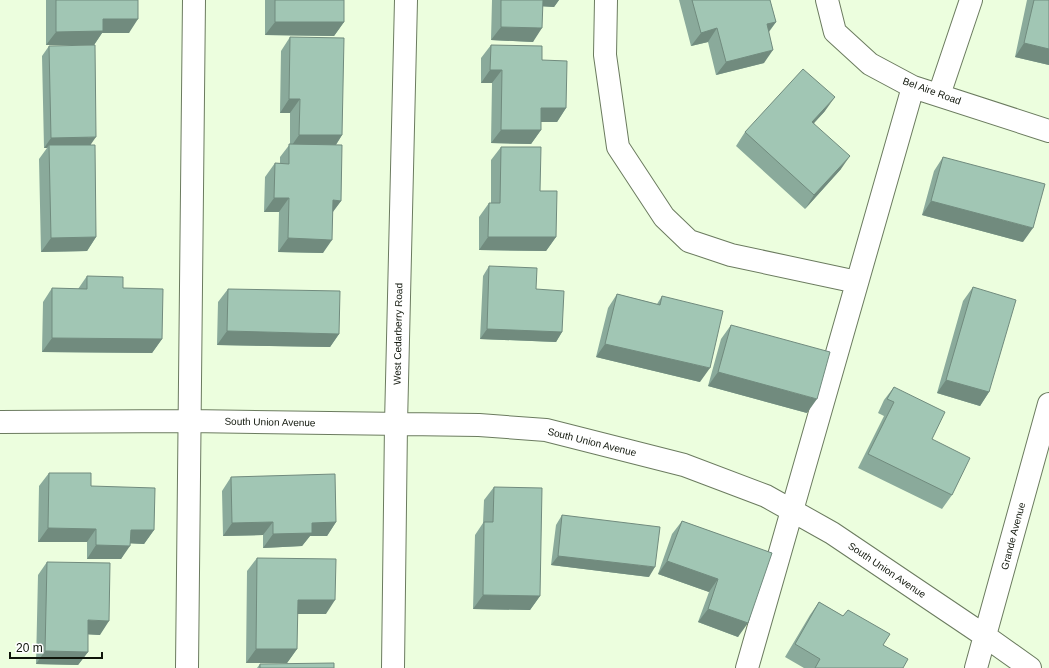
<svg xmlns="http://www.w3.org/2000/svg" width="1049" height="668" font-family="Helvetica,sans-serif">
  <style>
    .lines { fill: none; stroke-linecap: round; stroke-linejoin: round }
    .minor-casing { stroke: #6b7b5f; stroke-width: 24 }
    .minor { stroke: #fff; stroke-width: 22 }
    .wall { fill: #8aaa9b }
    .shaded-wall { fill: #718b7e }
    .building { fill: #a1c6b4; stroke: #718b7e }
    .labels { text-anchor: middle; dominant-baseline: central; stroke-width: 3; stroke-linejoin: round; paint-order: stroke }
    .street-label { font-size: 10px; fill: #0f150a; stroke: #fff }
  </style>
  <rect width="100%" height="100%" fill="#ecfede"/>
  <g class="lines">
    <defs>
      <path id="minor" d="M 606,0 L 605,55 L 618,147 L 664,217 L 689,241 L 731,255 L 857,282
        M 827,0 L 835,32 L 870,64 L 913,87 L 1049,131
        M 939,95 L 971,0
        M 0,422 L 189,421 L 479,425 L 546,430 L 684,465 L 766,496 L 832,533 L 985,636 L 1030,668
        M 187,668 L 194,0
        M 393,668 L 396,424 L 406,0
        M 747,668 L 913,87
        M 976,668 L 1049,404"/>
    </defs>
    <use href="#minor" class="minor-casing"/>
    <use href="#minor" class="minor"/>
  </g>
  <path class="wall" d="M 46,0 L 138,0 L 129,33 L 102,33 L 94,45 L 46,45 Z
    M 265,0 L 344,0 L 344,22 L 334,36 L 265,35 Z
    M 492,0 L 559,0 L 554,7 L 543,6 L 533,42 L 491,40 Z
    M 679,0 L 770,0 L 776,22 L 769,32 L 764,63 L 716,75 L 708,42 L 691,46 Z
    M 1027,0 L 1049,0 L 1049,65 L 1015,57 Z
    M 290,37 L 342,135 L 336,145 L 341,201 L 333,212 L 323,253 L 278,252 L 279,212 L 264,212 L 265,177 L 275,163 L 280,163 L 280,157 L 290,144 L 290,113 L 280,113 L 281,51 Z
    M 491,45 L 542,60 L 566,108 L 557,122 L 541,122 L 541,130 L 531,144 L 491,143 L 492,83 L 481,83 L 481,58 Z
    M 49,46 L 91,145 L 96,237 L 87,251 L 41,252 L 39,159 L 47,148 L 44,148 L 42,56 Z
    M 825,111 L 814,123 L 841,169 L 805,209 L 736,146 L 745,132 Z
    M 501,147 L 540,191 L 556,237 L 546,251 L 479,250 L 479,217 L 489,203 L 491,203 L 491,160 Z
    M 943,157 L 1023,242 L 922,215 L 934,171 Z
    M 489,266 L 536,289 L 562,332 L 556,342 L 480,339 L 483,276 Z
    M 87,276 L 123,288 L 162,339 L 152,353 L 42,352 L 43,302 L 52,288 L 78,289 Z
    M 973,287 L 989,392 L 980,406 L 937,393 L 963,301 Z
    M 228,289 L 339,334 L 330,347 L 217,345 L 218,302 Z
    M 617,294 L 657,304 L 662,296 L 700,382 L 596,357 L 608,308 Z
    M 731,325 L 807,413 L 708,386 L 721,339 Z
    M 894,387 L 932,439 L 952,495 L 942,509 L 858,468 L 884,416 L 878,413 L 884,400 Z
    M 49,473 L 91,486 L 154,530 L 144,544 L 130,543 L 121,559 L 87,559 L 87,542 L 38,542 L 39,486 Z
    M 231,477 L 336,522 L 327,536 L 310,536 L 302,546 L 263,548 L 263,535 L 223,536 L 222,491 Z
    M 494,487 L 540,596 L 530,610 L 473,609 L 475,535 L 483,523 L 484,500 Z
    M 562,515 L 649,577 L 551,565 L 556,525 Z
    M 682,521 L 772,553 L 738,637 L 698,622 L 709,592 L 658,574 L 672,534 Z
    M 257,558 L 326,614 L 297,614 L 297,649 L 287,663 L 246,663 L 247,571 Z
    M 47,562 L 100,635 L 88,634 L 88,652 L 78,665 L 36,664 L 38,575 Z
    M 819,602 L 843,616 L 848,610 L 883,645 L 903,668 L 804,668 L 785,657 L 810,615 Z
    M 260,664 L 334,668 L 257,668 Z"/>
  <path class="shaded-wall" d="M 538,0 L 559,0 L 554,7 L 534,6 Z
    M 103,19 L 138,19 L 129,33 L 102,33 L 94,45 L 46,45 L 56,32 Z
    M 275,22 L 344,22 L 334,36 L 265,35 Z
    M 776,22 L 766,35 L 767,24 Z
    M 501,27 L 542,28 L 533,42 L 491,40 Z
    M 717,28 L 708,42 L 691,46 L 701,33 Z
    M 1024,43 L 1049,49 L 1049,65 L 1015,57 Z
    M 773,50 L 764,63 L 716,75 L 726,62 Z
    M 490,70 L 502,70 L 492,83 L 481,83 Z
    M 835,97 L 825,111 L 803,135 L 812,122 Z
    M 289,99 L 300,99 L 290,113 L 280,113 Z
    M 541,108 L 566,108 L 557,122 L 532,122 Z
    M 501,130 L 541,130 L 531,144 L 491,143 Z
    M 299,135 L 342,135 L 333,149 L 290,148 Z
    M 96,137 L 89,147 L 49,145 L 47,148 L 44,148 L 51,138 Z
    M 850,156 L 841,169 L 805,209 L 814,195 Z
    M 274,198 L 289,198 L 279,212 L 264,212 Z
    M 333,200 L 341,201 L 331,214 Z
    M 931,201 L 1033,228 L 1023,242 L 922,215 Z
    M 96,237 L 87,251 L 41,252 L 51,238 Z
    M 488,237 L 556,237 L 546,251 L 479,250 Z
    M 288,238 L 332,240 L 323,253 L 278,252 Z
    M 487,329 L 562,332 L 556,342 L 480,339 Z
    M 227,331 L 339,334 L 330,347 L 217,345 Z
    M 52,338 L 162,339 L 152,353 L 42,352 Z
    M 605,344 L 710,368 L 700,382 L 596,357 Z
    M 718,372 L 817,399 L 807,413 L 708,386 Z
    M 946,380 L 989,392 L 980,406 L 937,393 Z
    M 273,522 L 263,535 L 223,536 L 232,523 Z
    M 336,522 L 327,536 L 310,536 L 302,546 L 263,548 L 273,534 L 312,523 Z
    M 48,528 L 96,529 L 87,542 L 38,542 Z
    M 131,530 L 154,530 L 144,544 L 121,543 Z
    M 96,545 L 130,546 L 121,559 L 87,559 Z
    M 558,556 L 655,567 L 649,577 L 551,565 Z
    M 667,561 L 718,579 L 709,592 L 658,574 Z
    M 483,595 L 540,596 L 530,610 L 473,609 Z
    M 298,600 L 335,600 L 326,614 L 288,614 Z
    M 708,609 L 748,623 L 738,637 L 698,622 Z
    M 88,620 L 109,621 L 100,635 L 79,634 Z
    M 256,649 L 297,649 L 287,663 L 246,663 Z
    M 45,651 L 88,652 L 78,665 L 36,664 Z"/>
  <path class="building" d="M 56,0 L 138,0 L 138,19 L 103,19 L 103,31 L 56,32 Z
    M 275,0 L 344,0 L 344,22 L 275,22 Z
    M 501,0 L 543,0 L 542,28 L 501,27 Z
    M 692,0 L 770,0 L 776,22 L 767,24 L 773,50 L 726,62 L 717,28 L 701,33 Z
    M 1034,0 L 1049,0 L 1049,49 L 1024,43 Z
    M 290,37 L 344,38 L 342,135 L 299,135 L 300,99 L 289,99 Z
    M 95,45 L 96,137 L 51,138 L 49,46 Z
    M 491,45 L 542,46 L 542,60 L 567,61 L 566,108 L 541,108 L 541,130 L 501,130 L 502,70 L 490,70 Z
    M 803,69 L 835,97 L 812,122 L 850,156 L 814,195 L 745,132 Z
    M 289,144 L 342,145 L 341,201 L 333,200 L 332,240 L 288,238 L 289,198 L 274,198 L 275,163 L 289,164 Z
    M 49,145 L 95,145 L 96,237 L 51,238 Z
    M 501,147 L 541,147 L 540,191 L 557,191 L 556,237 L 488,237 L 489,203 L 500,203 Z
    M 943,157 L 1045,184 L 1033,228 L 931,201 Z
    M 489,266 L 537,268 L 536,289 L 564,291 L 562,332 L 487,329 Z
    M 87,276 L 123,277 L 123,288 L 163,289 L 162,339 L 52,338 L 52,288 L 87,289 Z
    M 973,287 L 1016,300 L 989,392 L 946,380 Z
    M 228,289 L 340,291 L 339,334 L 227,331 Z
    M 617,294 L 660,305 L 662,296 L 723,311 L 710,368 L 605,344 Z
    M 731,325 L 830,352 L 817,399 L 718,372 Z
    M 894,387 L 945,412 L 932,439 L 970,458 L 952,495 L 868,454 L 894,402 L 887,399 Z
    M 49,473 L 91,473 L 91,486 L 155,488 L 154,530 L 131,530 L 130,546 L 96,545 L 96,529 L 48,528 Z
    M 335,474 L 336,522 L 312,523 L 312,533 L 273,534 L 273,522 L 232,523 L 231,477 Z
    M 494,487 L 542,488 L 540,596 L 483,595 L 484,522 L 493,522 Z
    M 562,515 L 660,527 L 655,567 L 558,556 Z
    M 682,521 L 772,553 L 748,623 L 708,609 L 718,579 L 667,561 Z
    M 257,558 L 336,559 L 335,600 L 298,600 L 297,649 L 256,649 Z
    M 47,562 L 110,563 L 109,621 L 88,620 L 88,652 L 45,651 Z
    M 819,602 L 843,616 L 848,610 L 890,634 L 883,645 L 908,659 L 903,668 L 815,668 L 820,659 L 795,644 Z
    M 334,663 L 334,668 L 260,668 L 260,664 Z"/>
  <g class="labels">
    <g class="street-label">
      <text transform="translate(932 91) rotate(20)">Bel Aire Road</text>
      <text transform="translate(398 334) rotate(-89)">West Cedarberry Road</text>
      <text transform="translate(270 422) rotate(1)">South Union Avenue</text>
      <text transform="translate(592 442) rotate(14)">South Union Avenue</text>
      <text transform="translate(1013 536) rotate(-75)">Grande Avenue</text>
      <text transform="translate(887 570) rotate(34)">South Union Avenue</text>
    </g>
  </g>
  <path d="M10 652v6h92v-6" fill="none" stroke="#0f150a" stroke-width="2"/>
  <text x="16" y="652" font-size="12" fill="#0f150a" stroke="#ffffff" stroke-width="3" paint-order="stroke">20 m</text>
</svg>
